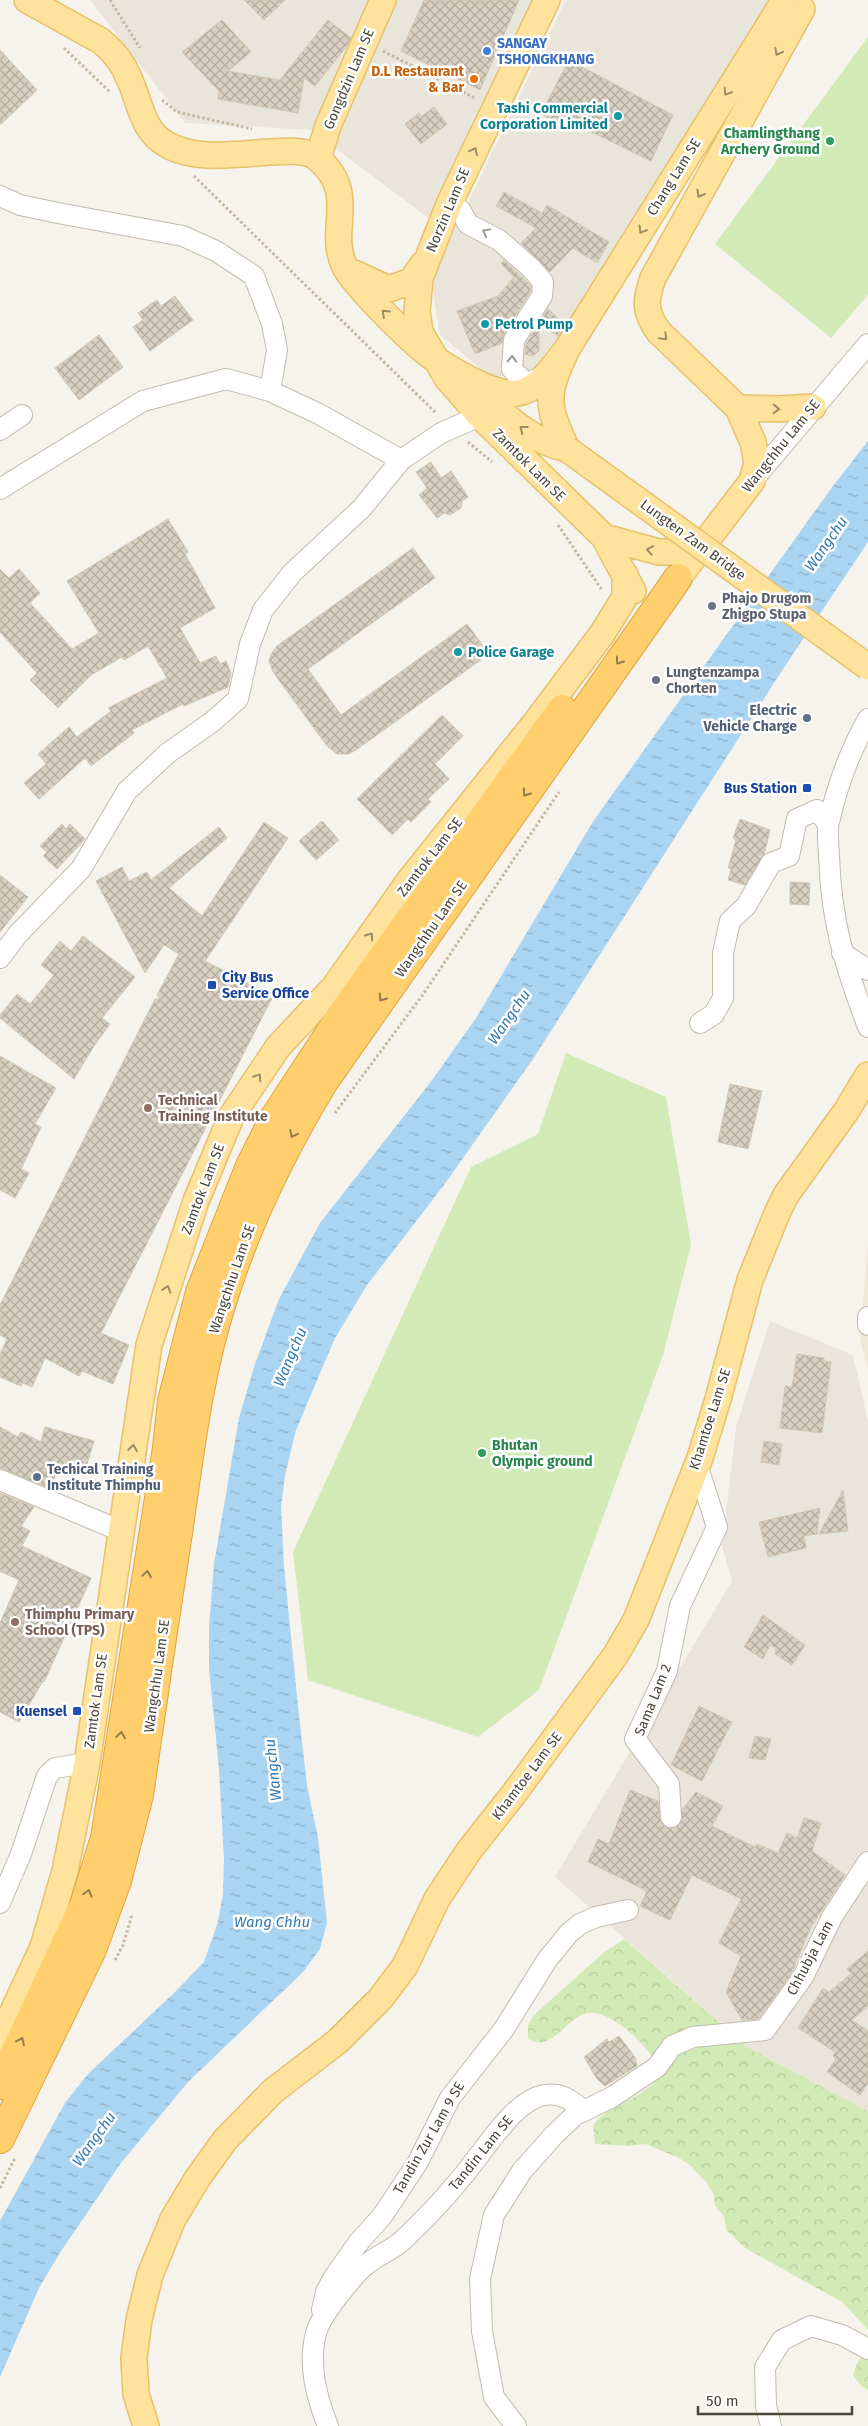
<svg xmlns="http://www.w3.org/2000/svg" width="868" height="2426" font-family="'Fira Sans',sans-serif">
  <style>
    .residential { fill: #eae5da }
    .education { fill: #efe8d6 }
    .forest { fill: url(#forest-crowns) }
    .pitch { fill: #d2eab5 }
    .water { fill: url(#water-ripples) }
    .building { fill: url(#building-cross-hatch); stroke: #d3c7b4 }
    .lines { fill: none; stroke-linecap: round; stroke-linejoin: round }
    .minor-casing { stroke: #c2bbae; stroke-width: 22 }
    .major-casing { stroke: #e6c16a; stroke-width: 28 }
    .highway-casing { stroke: #e0a43c; stroke-width: 30 }
    .path { stroke: #c4b79f; stroke-width: 3; stroke-dasharray: 2.5 2.5; stroke-linecap: butt }
    .minor { stroke: #fff; stroke-width: 20 }
    .major { stroke: #ffe39c; stroke-width: 25 }
    .highway { stroke: #ffcf6e; stroke-width: 28 }
    .major-bridge-casing { stroke: #e6c16a; stroke-width: 28; stroke-linecap: butt }
    .major-bridge { stroke: #ffe39c; stroke-width: 25 }
    .oneway { stroke: #9c8c66 }
    .oneway2 { stroke: #9c9892 }
    .oneway3 { stroke: #937c4e }
    .shop-dot { fill: #3f7fe0; stroke: #fff; stroke-width: 2 }
    .food-dot { fill: #e8710a; stroke: #fff; stroke-width: 2 }
    .culture-dot { fill: #0f9aa8; stroke: #fff; stroke-width: 2 }
    .leisure-dot { fill: #2e9e5b; stroke: #fff; stroke-width: 2 }
    .worship-dot { fill: #6b7280; stroke: #fff; stroke-width: 2 }
    .service-dot { fill: #5c6f8a; stroke: #fff; stroke-width: 2 }
    .transit-dot { fill: #1a4fb4; stroke: #fff; stroke-width: 2 }
    .education-dot { fill: #8d6e63; stroke: #fff; stroke-width: 2 }
    .labels { text-anchor: middle; dominant-baseline: central; stroke-width: 5; stroke-linejoin: round; paint-order: stroke }
    .shop-label { font-size: 14px; font-weight: bold; fill: #366cbe; stroke: #fff; text-anchor: start }
    .food-label { font-size: 14px; font-weight: bold; fill: #c56008; stroke: #fff; text-anchor: end }
    .street-label { font-size: 14px; fill: #4b4439; stroke: #fff }
    .culture-label { font-size: 14px; font-weight: bold; fill: #0d838f; stroke: #fff; text-anchor: start }
    .leisure-label { font-size: 14px; font-weight: bold; fill: #27864d; stroke: #fff; text-anchor: end }
    .worship-label { font-size: 14px; font-weight: bold; fill: #5b616d; stroke: #fff; text-anchor: start }
    .service-label { font-size: 14px; font-weight: bold; fill: #4e5e75; stroke: #fff; text-anchor: end }
    .transit-label { font-size: 14px; font-weight: bold; fill: #164399; stroke: #fff; text-anchor: end }
    .education-label { font-size: 14px; font-weight: bold; fill: #785e54; stroke: #fff; text-anchor: start }
    .water-label { font-size: 15px; font-style: italic; fill: #2e7ab2; stroke: #fff }
  </style>
  <defs>
    <pattern id="forest-crowns" width="20" height="18" patternUnits="userSpaceOnUse" patternTransform="scale(1.25)"><rect width="20" height="18" fill="#d2eab5"/><path d="M2 6a3 3 0 1 1 6 0M12 15a3 3 0 1 1 6 0" fill="none" stroke="#b6ca9c"/></pattern>
    <pattern id="water-ripples" width="26" height="14" patternUnits="userSpaceOnUse" patternTransform="scale(1.25)"><rect width="26" height="14" fill="#a9d4f2"/><path d="M2 4q2-2 4 0t4 0M15 11q2-2 4 0t4 0" fill="none" stroke="#8caec5"/></pattern>
    <pattern id="building-cross-hatch" width="8" height="8" patternUnits="userSpaceOnUse" patternTransform="scale(1.25)"><rect width="8" height="8" fill="#d8cfc1"/><path d="M0 0l8 8M0 8l8-8" fill="none" stroke="#b1aa9e"/></pattern>
  </defs>
  <rect width="100%" height="100%" fill="#f6f3ec"/>
  <path class="residential" d="M 90,0 L 542,0 L 434,222 L 311,130 L 185,123 Z
    M 566,0 L 781,0 L 548,368 L 492,378 L 440,335 L 431,279 Z
    M 770,1321 L 853,1355 L 868,1421 L 868,2111 L 747,2047 L 555,1877 L 732,1581 L 722,1546 L 736,1427 Z"/>
  <path class="education" d="M 868,1242 L 868,1370 L 860,1340 Z"/>
  <path class="forest" d="M 624,1939 L 747,2047 L 868,2111 L 868,2330 L 842,2302 L 745,2248 L 726,2230 L 724,2216 L 715,2206 L 714,2195 L 707,2183 L 690,2165 L 679,2158 L 646,2144 L 627,2146 L 595,2144 L 593,2126 C 608,2103 638,2102 655,2081 C 654,2074 654,2060 650,2054 C 640,2039 608,2009 587,2013 C 567,2017 550,2055 528,2038 L 528,2025 L 534,2015 L 603,1953 Z
    M 864,2354 L 868,2354 L 868,2390 L 861,2386 L 853,2375 L 857,2363 Z"/>
  <path class="pitch" d="M 868,37 L 868,295 L 831,338 L 715,244 Z
    M 566,1053 L 666,1097 L 691,1245 L 663,1355 L 539,1690 L 478,1737 L 308,1680 L 293,1552 L 471,1167 L 538,1134 Z"/>
  <path class="water" d="M 868,441 L 868,542 L 783,669 L 533,1059 L 444,1185 L 367,1285 L 335,1338 L 296,1430 L 285,1475 L 281,1507 L 284,1567 L 299,1716 L 307,1785 L 318,1838 L 327,1923 L 320,1949 L 303,1972 L 188,2082 L 121,2163 L 59,2254 L 39,2288 L 0,2377 L 0,2221 L 65,2103 L 88,2074 L 173,1994 L 204,1962 L 218,1922 L 223,1894 L 224,1859 L 219,1769 L 209,1668 L 209,1627 L 214,1564 L 239,1418 L 254,1367 L 279,1299 L 320,1223 L 433,1079 L 476,1018 L 594,820 L 830,490 Z"/>
  <path class="building" d="M 244,0 L 285,0 L 264,20 Z
    M 424,0 L 519,0 L 480,90 L 401,51 Z
    M 222,20 L 251,52 L 228,71 L 280,80 L 328,20 L 351,38 L 347,46 L 315,86 L 304,78 L 298,113 L 218,99 L 219,91 L 182,52 Z
    M 0,50 L 37,90 L 0,125 Z
    M 569,60 L 673,115 L 651,161 L 559,116 L 556,122 L 541,114 Z
    M 434,107 L 447,124 L 421,144 L 405,124 L 419,113 L 422,116 Z
    M 504,192 L 542,213 L 547,205 L 609,242 L 597,263 L 573,248 L 550,272 L 521,243 L 536,228 L 496,206 Z
    M 504,260 L 531,286 L 530,292 L 504,334 L 502,343 L 475,354 L 457,311 L 498,296 L 514,277 L 501,264 Z
    M 175,296 L 193,320 L 150,351 L 133,327 L 143,320 L 138,313 L 157,300 L 161,306 Z
    M 548,309 L 565,325 L 558,336 L 539,323 L 539,351 L 533,356 L 525,354 L 526,344 Z
    M 99,335 L 123,367 L 79,400 L 55,368 Z
    M 431,462 L 441,478 L 451,471 L 468,497 L 462,501 L 461,508 L 450,515 L 444,513 L 437,518 L 419,495 L 427,488 L 416,472 Z
    M 168,519 L 188,552 L 185,554 L 215,608 L 180,628 L 200,663 L 216,656 L 220,664 L 226,661 L 231,673 L 228,687 L 184,706 L 183,704 L 132,730 L 134,733 L 91,766 L 85,758 L 39,799 L 24,783 L 46,764 L 38,754 L 69,727 L 77,737 L 111,711 L 108,708 L 167,678 L 148,646 L 124,660 L 122,657 L 91,675 L 58,708 L 30,680 L 37,673 L 0,632 L 0,569 L 9,578 L 19,569 L 40,593 L 30,603 L 72,649 L 99,633 L 67,581 Z
    M 413,548 L 435,578 L 308,669 L 341,715 L 467,624 L 489,654 L 356,750 L 349,754 L 337,754 L 327,746 L 273,672 L 269,661 L 271,654 L 277,646 Z
    M 442,715 L 463,736 L 435,764 L 449,779 L 428,799 L 431,802 L 411,822 L 408,819 L 392,835 L 357,799 Z
    M 740,819 L 770,830 L 764,855 L 745,885 L 728,880 L 731,869 L 728,868 L 736,840 L 733,838 Z
    M 322,821 L 339,840 L 316,860 L 299,841 Z
    M 264,822 L 288,838 L 205,961 L 273,996 L 101,1333 L 129,1345 L 113,1384 L 82,1371 L 79,1376 L 45,1358 L 32,1387 L 23,1383 L 21,1386 L 0,1377 L 0,1354 L 7,1339 L 0,1335 L 0,1305 L 155,999 L 160,999 L 157,995 L 179,954 L 164,945 L 145,973 L 96,881 L 122,867 L 129,881 L 147,872 L 151,880 L 219,827 L 227,838 L 169,888 L 202,916 Z
    M 62,824 L 66,829 L 70,824 L 85,839 L 57,869 L 43,856 L 47,852 L 40,846 Z
    M 0,875 L 28,897 L 0,932 Z
    M 790,882 L 810,883 L 809,905 L 790,904 Z
    M 83,936 L 135,977 L 102,1018 L 110,1024 L 94,1046 L 74,1079 L 0,1018 L 0,1015 L 17,994 L 30,1004 L 54,975 L 41,965 L 60,941 L 71,951 Z
    M 0,1056 L 56,1088 L 35,1124 L 41,1127 L 21,1169 L 29,1173 L 15,1198 L 0,1190 Z
    M 730,1084 L 762,1091 L 748,1149 L 718,1142 Z
    M 797,1354 L 824,1358 L 824,1361 L 831,1362 L 822,1433 L 780,1428 L 785,1386 L 792,1387 Z
    M 0,1427 L 18,1437 L 21,1432 L 41,1442 L 45,1427 L 94,1441 L 84,1474 L 60,1467 L 49,1488 L 0,1468 Z
    M 764,1441 L 782,1444 L 779,1465 L 761,1462 Z
    M 843,1490 L 848,1531 L 819,1534 Z
    M 0,1493 L 34,1507 L 21,1526 L 30,1531 L 22,1546 L 91,1578 L 44,1682 L 43,1681 L 19,1722 L 0,1712 L 0,1623 L 19,1580 L 0,1571 Z
    M 820,1508 L 817,1534 L 804,1536 L 806,1548 L 768,1557 L 759,1522 Z
    M 763,1615 L 805,1645 L 792,1665 L 775,1654 L 776,1648 L 770,1645 L 763,1659 L 744,1647 Z
    M 699,1706 L 732,1722 L 702,1781 L 671,1765 Z
    M 755,1736 L 771,1739 L 765,1760 L 749,1758 Z
    M 630,1790 L 658,1801 L 661,1823 L 671,1829 L 681,1823 L 682,1810 L 696,1792 L 723,1806 L 712,1826 L 755,1847 L 757,1844 L 778,1853 L 787,1833 L 797,1838 L 804,1818 L 821,1823 L 812,1851 L 845,1875 L 811,1927 L 791,1974 L 758,2019 L 742,2020 L 726,1992 L 741,1956 L 719,1943 L 741,1899 L 692,1875 L 670,1920 L 640,1906 L 647,1891 L 588,1862 L 598,1839 L 609,1844 Z
    M 868,1951 L 868,2006 L 852,2020 L 868,2031 L 868,2083 L 860,2095 L 827,2072 L 836,2059 L 833,2056 L 835,2052 L 798,2028 L 823,1988 L 829,1992 L 851,1974 L 847,1969 Z
    M 619,2036 L 635,2057 L 637,2066 L 605,2086 L 597,2079 L 584,2057 L 607,2039 L 609,2042 Z"/>
  <g class="lines">
    <defs>
      <path id="minor" d="M 0,196 L 20,205 L 58,213 L 183,236 L 216,251 L 254,276 L 272,324 L 277,350 L 270,391
        M 450,202 L 461,211 L 468,224 L 499,240 L 532,269 L 543,282 L 542,296 L 514,340 L 512,369 L 525,383 L 544,377
        M 0,430 L 22,415
        M 752,481 L 868,344
        M 0,489 L 143,401 L 226,379 L 270,391 L 319,414 L 401,460
        M 868,719 C 850,751 837,786 829,822 C 826,832 829,845 829,856 C 831,922 845,966 868,1027
        M 842,953 L 868,970
        M 0,958 L 18,934 L 81,869 L 127,791 L 168,753 L 212,722 L 238,699 L 250,644 L 263,610 L 292,573 L 361,509 L 401,460 L 441,433 L 480,416
        M 700,1023 L 714,1014 L 723,998 L 723,953 L 730,921 L 746,906 L 771,863 L 789,856 L 797,819 L 817,810 L 828,824
        M 868,1317 L 868,1325
        M 0,1480 L 121,1531
        M 671,1817 L 669,1784 L 635,1739 L 667,1671 L 680,1606 L 717,1527 L 697,1464
        M 0,1903 L 21,1854 L 47,1776 L 55,1768 L 87,1763
        M 584,2111 L 612,2097 L 657,2067 L 672,2046 L 693,2037 L 765,2030 L 803,1977 L 832,1917 L 868,1862
        M 322,2310 L 326,2292 L 334,2277 L 358,2243 L 383,2215 L 418,2162 L 450,2098 L 504,2029 L 547,1960 L 569,1933 L 580,1924 L 596,1917 L 628,1910
        M 328,2426 C 316,2396 307,2362 317,2330 C 323,2313 353,2275 367,2264 C 378,2255 392,2250 402,2241 C 432,2213 459,2183 483,2150 C 498,2131 519,2100 544,2095 C 562,2092 572,2101 584,2111 L 575,2115 L 554,2135 L 522,2171 L 494,2215 L 480,2279 L 482,2331 L 494,2397 L 516,2426
        M 771,2426 L 766,2406 L 765,2367 L 782,2340 L 811,2326 L 842,2335 L 868,2349"/>
      <path id="major" d="M 27,0 L 101,41 C 113,51 122,61 128,76 C 140,100 141,130 166,144 C 210,171 294,138 317,158 C 360,193 326,230 345,267 C 355,286 416,347 435,359 C 453,371 496,397 518,393 C 540,389 554,365 567,349
        M 547,0 L 450,202 L 420,278 L 417,311 L 420,332 L 447,378 L 480,416 L 604,537 L 633,591
        M 318,158 L 328,126 L 383,0
        M 354,273 L 389,289 L 411,281 L 423,264
        M 475,387 C 502,413 529,441 567,449
        M 738,408 L 778,409 L 813,407
        M 567,449 C 545,403 546,394 567,349 L 781,6
        M 604,537 L 659,552 L 698,552
        M 678,578 L 752,481 L 757,463 L 753,442 L 738,408 L 659,332 C 644,312 645,301 653,278 L 802,9
        M 0,2039 L 43,1947 L 65,1871 L 87,1763 L 149,1345 L 196,1201 L 231,1117 L 278,1047 L 335,986 L 409,881 L 536,722 L 602,634 L 625,597 L 625,575
        M 146,2426 L 136,2394 L 134,2358 L 139,2320 L 150,2275 L 173,2219 L 197,2179 L 225,2140 L 273,2091 L 338,2041 L 381,1998 L 405,1966 L 437,1899 L 468,1852 L 516,1791 L 615,1656 L 636,1620 L 700,1458 L 718,1399 L 750,1280 L 778,1211 L 786,1195 L 847,1110 L 868,1075"/>
      <path id="highway" d="M 0,2085 L 84,1905 L 105,1838 L 167,1448 L 172,1401 L 200,1292 L 250,1166 L 274,1118 L 344,1011 L 562,709
        M 0,2139 L 92,1950 L 117,1881 L 139,1795 C 152,1705 165,1616 179,1526 C 190,1450 199,1372 223,1299 C 247,1222 283,1149 325,1080 L 678,578"/>
    </defs>
    <use href="#minor" class="minor-casing"/>
    <use href="#major" class="major-casing"/>
    <use href="#highway" class="highway-casing"/>
    <path class="path" d="M 110,0 L 140,48
      M 64,48 L 110,92
      M 383,51 L 475,98
      M 162,100 L 177,112 L 252,129
      M 194,176 L 436,413
      M 468,442 L 492,462
      M 558,525 L 602,590
      M 335,1113 L 424,993 L 559,792
      M 115,1960 L 123,1945 L 132,1915
      M 0,2188 L 15,2158"/>
    <use href="#minor" class="minor"/>
    <use href="#major" class="major"/>
    <use href="#highway" class="highway"/>
    <defs>
      <path id="major-bridge" d="M 567,449 L 868,667"/>
    </defs>
    <use href="#major-bridge" class="major-bridge-casing"/>
    <use href="#major-bridge" class="major-bridge"/>
  </g>
  <defs><path id="oneway-chevron" d="M-2-3.5L2.5 0L-2 3.5" fill="none" stroke-width="1.6" stroke-linecap="round" stroke-linejoin="round" transform="scale(1.25)"/></defs>
  <g class="oneway">
    <use href="#oneway-chevron" transform="translate(778 52) rotate(118)"/>
    <use href="#oneway-chevron" transform="translate(727 92) rotate(122)"/>
    <use href="#oneway-chevron" transform="translate(474 151) rotate(-64)"/>
    <use href="#oneway-chevron" transform="translate(700 194) rotate(119)"/>
    <use href="#oneway-chevron" transform="translate(642 230) rotate(121)"/>
    <use href="#oneway-chevron" transform="translate(385 313) rotate(-137)"/>
    <use href="#oneway-chevron" transform="translate(664 337) rotate(45)"/>
    <use href="#oneway-chevron" transform="translate(776 409) rotate(2)"/>
    <use href="#oneway-chevron" transform="translate(523 429) rotate(-142)"/>
    <use href="#oneway-chevron" transform="translate(650 550) rotate(-169)"/>
    <use href="#oneway-chevron" transform="translate(370 936) rotate(-55)"/>
    <use href="#oneway-chevron" transform="translate(258 1077) rotate(-56)"/>
    <use href="#oneway-chevron" transform="translate(167 1289) rotate(-72)"/>
    <use href="#oneway-chevron" transform="translate(133 1448) rotate(-81)"/>
  </g>
  <g class="oneway2">
    <use href="#oneway-chevron" transform="translate(486 232) rotate(-151)"/>
    <use href="#oneway-chevron" transform="translate(512 359) rotate(-88)"/>
  </g>
  <g class="oneway3">
    <use href="#oneway-chevron" transform="translate(619 661) rotate(125)"/>
    <use href="#oneway-chevron" transform="translate(526 793) rotate(125)"/>
    <use href="#oneway-chevron" transform="translate(382 998) rotate(125)"/>
    <use href="#oneway-chevron" transform="translate(293 1134) rotate(117)"/>
    <use href="#oneway-chevron" transform="translate(147 1574) rotate(-81)"/>
    <use href="#oneway-chevron" transform="translate(121 1735) rotate(-81)"/>
    <use href="#oneway-chevron" transform="translate(88 1893) rotate(-74)"/>
    <use href="#oneway-chevron" transform="translate(21 2041) rotate(-65)"/>
  </g>
  <circle class="shop-dot" cx="487" cy="51" r="5"/>
  <circle class="food-dot" cx="474" cy="79" r="5"/>
  <g class="culture-dot">
    <circle cx="618" cy="116" r="5"/>
    <circle cx="485" cy="324" r="5"/>
    <circle cx="458" cy="652" r="5"/>
  </g>
  <g class="leisure-dot">
    <circle cx="830" cy="141" r="5"/>
    <circle cx="482" cy="1453" r="5"/>
  </g>
  <g class="worship-dot">
    <circle cx="712" cy="606" r="5"/>
    <circle cx="656" cy="680" r="5"/>
  </g>
  <g class="service-dot">
    <circle cx="807" cy="718" r="5"/>
    <circle cx="37" cy="1477" r="5"/>
  </g>
  <g class="transit-dot">
    <rect x="802" y="783" width="10" height="10" rx="2.5"/>
    <rect x="207" y="980" width="10" height="10" rx="2.5"/>
    <rect x="72" y="1706" width="10" height="10" rx="2.5"/>
  </g>
  <g class="education-dot">
    <circle cx="148" cy="1108" r="5"/>
    <circle cx="15" cy="1622" r="5"/>
  </g>
  <g class="labels">
    <g class="shop-label">
      <text x="497" y="43">SANGAY<tspan x="497" dy="16">TSHONGKHANG</tspan></text>
    </g>
    <g class="food-label">
      <text x="464" y="71">D.L Restaurant<tspan x="464" dy="16">&amp; Bar</tspan></text>
    </g>
    <g class="street-label">
      <text transform="translate(349 79) rotate(-67)">Gongdzin Lam SE</text>
      <text transform="translate(674 177) rotate(-58)">Chang Lam SE</text>
      <text transform="translate(448 210) rotate(-67)">Norzin Lam SE</text>
      <text transform="translate(781 446) rotate(-51)">Wangchhu Lam SE</text>
      <text transform="translate(529 465) rotate(45)">Zamtok Lam SE</text>
      <text transform="translate(693 540) rotate(36)">Lungten Zam Bridge</text>
      <text transform="translate(430 857) rotate(-52)">Zamtok Lam SE</text>
      <text transform="translate(431 929) rotate(-55)">Wangchhu Lam SE</text>
      <text transform="translate(203 1189) rotate(-69)">Zamtok Lam SE</text>
      <text transform="translate(232 1279) rotate(-71)">Wangchhu Lam SE</text>
      <text transform="translate(710 1419) rotate(-72)">Khamtoe Lam SE</text>
      <text transform="translate(157 1676) rotate(-82)">Wangchhu Lam SE</text>
      <text transform="translate(653 1700) rotate(-68)">Sama Lam 2</text>
      <text transform="translate(96 1701) rotate(-82)">Zamtok Lam SE</text>
      <text transform="translate(527 1776) rotate(-53)">Khamtoe Lam SE</text>
      <text transform="translate(810 1958) rotate(-62)">Chhubja Lam</text>
      <text transform="translate(429 2138) rotate(-60)">Tandin Zur Lam 9 SE</text>
      <text transform="translate(481 2153) rotate(-51)">Tandin Lam SE</text>
    </g>
    <g class="culture-label">
      <text x="608" y="108" text-anchor="end">Tashi Commercial<tspan x="608" dy="16">Corporation Limited</tspan></text>
      <text x="495" y="324">Petrol Pump</text>
      <text x="468" y="652">Police Garage</text>
    </g>
    <g class="leisure-label">
      <text x="820" y="133">Chamlingthang<tspan x="820" dy="16">Archery Ground</tspan></text>
      <text x="492" y="1445" text-anchor="start">Bhutan<tspan x="492" dy="16">Olympic ground</tspan></text>
    </g>
    <g class="worship-label">
      <text x="722" y="598">Phajo Drugom<tspan x="722" dy="16">Zhigpo Stupa</tspan></text>
      <text x="666" y="672">Lungtenzampa<tspan x="666" dy="16">Chorten</tspan></text>
    </g>
    <g class="service-label">
      <text x="797" y="710">Electric<tspan x="797" dy="16">Vehicle Charge</tspan></text>
      <text x="47" y="1469" text-anchor="start">Techical Training<tspan x="47" dy="16">Institute Thimphu</tspan></text>
    </g>
    <g class="transit-label">
      <text x="797" y="788">Bus Station</text>
      <text x="222" y="977" text-anchor="start">City Bus<tspan x="222" dy="16">Service Office</tspan></text>
      <text x="67" y="1711">Kuensel</text>
    </g>
    <g class="education-label">
      <text x="158" y="1100">Technical<tspan x="158" dy="16">Training Institute</tspan></text>
      <text x="25" y="1614">Thimphu Primary<tspan x="25" dy="16">School (TPS)</tspan></text>
    </g>
    <g class="water-label">
      <text transform="translate(826 544) rotate(-55)">Wangchu</text>
      <text transform="translate(509 1017) rotate(-55)">Wangchu</text>
      <text transform="translate(290 1357) rotate(-67)">Wangchu</text>
      <text transform="translate(273 1770) rotate(-96)">Wangchu</text>
      <text x="272" y="1922">Wang Chhu</text>
      <text transform="translate(94 2139) rotate(-54)">Wangchu</text>
    </g>
  </g>
  <path d="M698 2406v8h154v-8" fill="none" stroke="#4b4439" stroke-width="2.5"/>
  <text x="706" y="2406" font-size="15" fill="#4b4439" stroke="#ffffff" stroke-width="4" paint-order="stroke">50 m</text>
</svg>
